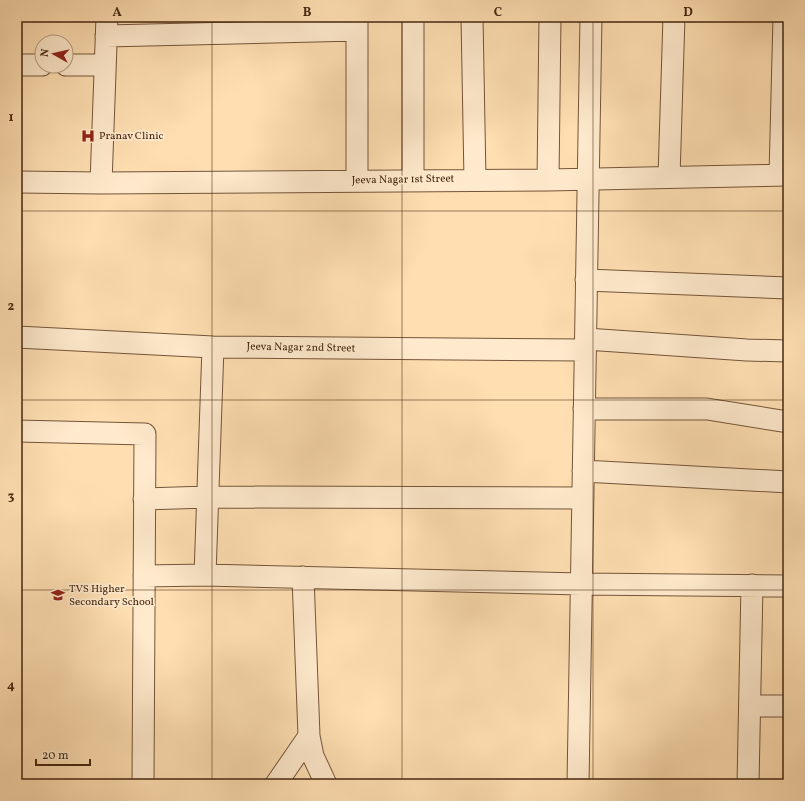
<svg xmlns="http://www.w3.org/2000/svg" width="805" height="801" font-family="Vollkorn,serif">
  <style>
    .lines { fill: none; stroke-linecap: round; stroke-linejoin: round }
    .minor-casing { stroke: #745538; stroke-width: 23 }
    .minor { stroke: #ffeacd; stroke-width: 21 }
    .grid { fill: none; stroke: #45270f; stroke-width: 1; stroke-opacity: 0.55 }
    .labels { text-anchor: middle; dominant-baseline: central; stroke-width: 3.5; stroke-linejoin: round; paint-order: stroke }
    .poi-label { font-size: 11px; fill: #45270f; stroke: #ffeacd; text-anchor: start }
    .street-label { font-size: 11px; fill: #45270f; stroke: #ffeacd }
    .neatline { fill: none; stroke: #45270f; stroke-width: 1.5 }
    .grid-label { font-size: 13px; text-anchor: middle; font-weight: bold; fill: #45270f }
  </style>
  <rect width="100%" height="100%" fill="#ffdfb2"/>
  <filter id="stains"><feTurbulence type="fractalNoise" baseFrequency=".005" numOctaves="4"/><feColorMatrix values="0 0 0 0 .2 0 0 0 0 .09 0 0 0 0 .02 0 0 0 .5 -.17"/></filter>
  <radialGradient id="worn" r=".72"><stop offset=".6" stop-color="#630" stop-opacity="0"/><stop offset="1" stop-color="#630" stop-opacity=".3"/></radialGradient>
  <g class="lines">
    <defs>
      <path id="minor" d="M 357,17 L 357,181
        M 413,17 L 413,180
        M 472,17 L 475,180
        M 106,36 L 357,30
        M 17,65 L 42,65
        M 66,65 L 105,65
        M 780,175 L 784,17
        M 669,177 L 674,17
        M 548,180 L 550,17
        M 17,182 L 101,183 L 548,180 L 788,175
        M 101,183 L 107,17
        M 586,280 L 788,288
        M 17,337 L 213,347 L 585,350
        M 586,339 L 747,350 L 788,351
        M 584,409 L 707,409 L 788,422
        M 17,431 L 145,434 L 143,784
        M 583,471 L 788,482
        M 144,499 L 208,497 L 583,498
        M 205,575 L 213,347
        M 144,576 L 205,575 L 581,584 L 788,586
        M 303,577 L 309,736 L 313,756 L 326,784
        M 750,706 L 788,706
        M 276,784 L 309,736
        M 578,784 L 591,17
        M 748,784 L 752,585"/>
    </defs>
    <use href="#minor" class="minor-casing"/>
    <use href="#minor" class="minor"/>
  </g>
  <path class="grid" d="M 212,17 L 212,784M 402,17 L 402,784M 593,17 L 593,784M 17,211 L 788,211M 17,400 L 788,400M 17,590 L 788,590"/>
  <defs>
    <symbol id="hospital-bare" viewBox="-9 -9 18 18"><path d="M-5-5h3v3.5h4V-5h3V5h-3V1.5h-4V5h-3Z" fill="#8f2418" stroke="#ffeacd" stroke-width="2.5" paint-order="stroke"/></symbol>
    <symbol id="school-bare" viewBox="-9 -9 18 18"><path d="M0-5L7-2L0 1L-7-2ZM-4 1L0 2.5L4 1V4Q0 6-4 4Z" fill="#8f2418" stroke="#ffeacd" stroke-width="2.5" paint-order="stroke"/></symbol>
  </defs>
  <g fill-rule="evenodd">
    <use href="#hospital-bare" x="78" y="126" width="20" height="20"/>
    <use href="#school-bare" x="48" y="585" width="20" height="20"/>
  </g>
  <g class="labels">
    <g class="poi-label">
      <text x="99" y="136">Pranav Clinic</text>
      <text x="69" y="589">TVS Higher<tspan x="69" dy="13">Secondary School</tspan></text>
    </g>
    <g class="street-label">
      <text transform="translate(403 180) rotate(-1)">Jeeva Nagar 1st Street</text>
      <text transform="translate(301 348) rotate(1)">Jeeva Nagar 2nd Street</text>
    </g>
  </g>
  <rect width="805" height="801" fill="none" stroke="#ffdfb2" stroke-width="44"/>
  <g transform="translate(54 54) rotate(278)"><circle r="19" fill="#ffeacd" stroke="#b59c81"/>
  <path d="M0-3L7 15L0 10L-7 15Z" fill="#8f2418"/>
  <text y="-6" font-size="11" font-weight="bold" text-anchor="middle" fill="#45270f">N</text>
  </g>
  <path d="M36 759v6h54v-6" fill="none" stroke="#45270f" stroke-width="2"/>
  <text x="42" y="759" font-size="12" fill="#45270f" stroke="#ffeacd" stroke-width="3" paint-order="stroke">20 m</text>
  <rect x="22" y="22" width="761" height="757" class="neatline"/>
  <g class="grid-label">
    <text x="117" y="16">A</text>
    <text x="307" y="16">B</text>
    <text x="498" y="16">C</text>
    <text x="688" y="16">D</text>
    <text x="11" y="121">1</text>
    <text x="11" y="310">2</text>
    <text x="11" y="500">3</text>
    <text x="11" y="689">4</text>
  </g>
  <rect width="100%" height="100%" filter="url(#stains)"/>
  <rect width="100%" height="100%" fill="url(#worn)"/>
</svg>
